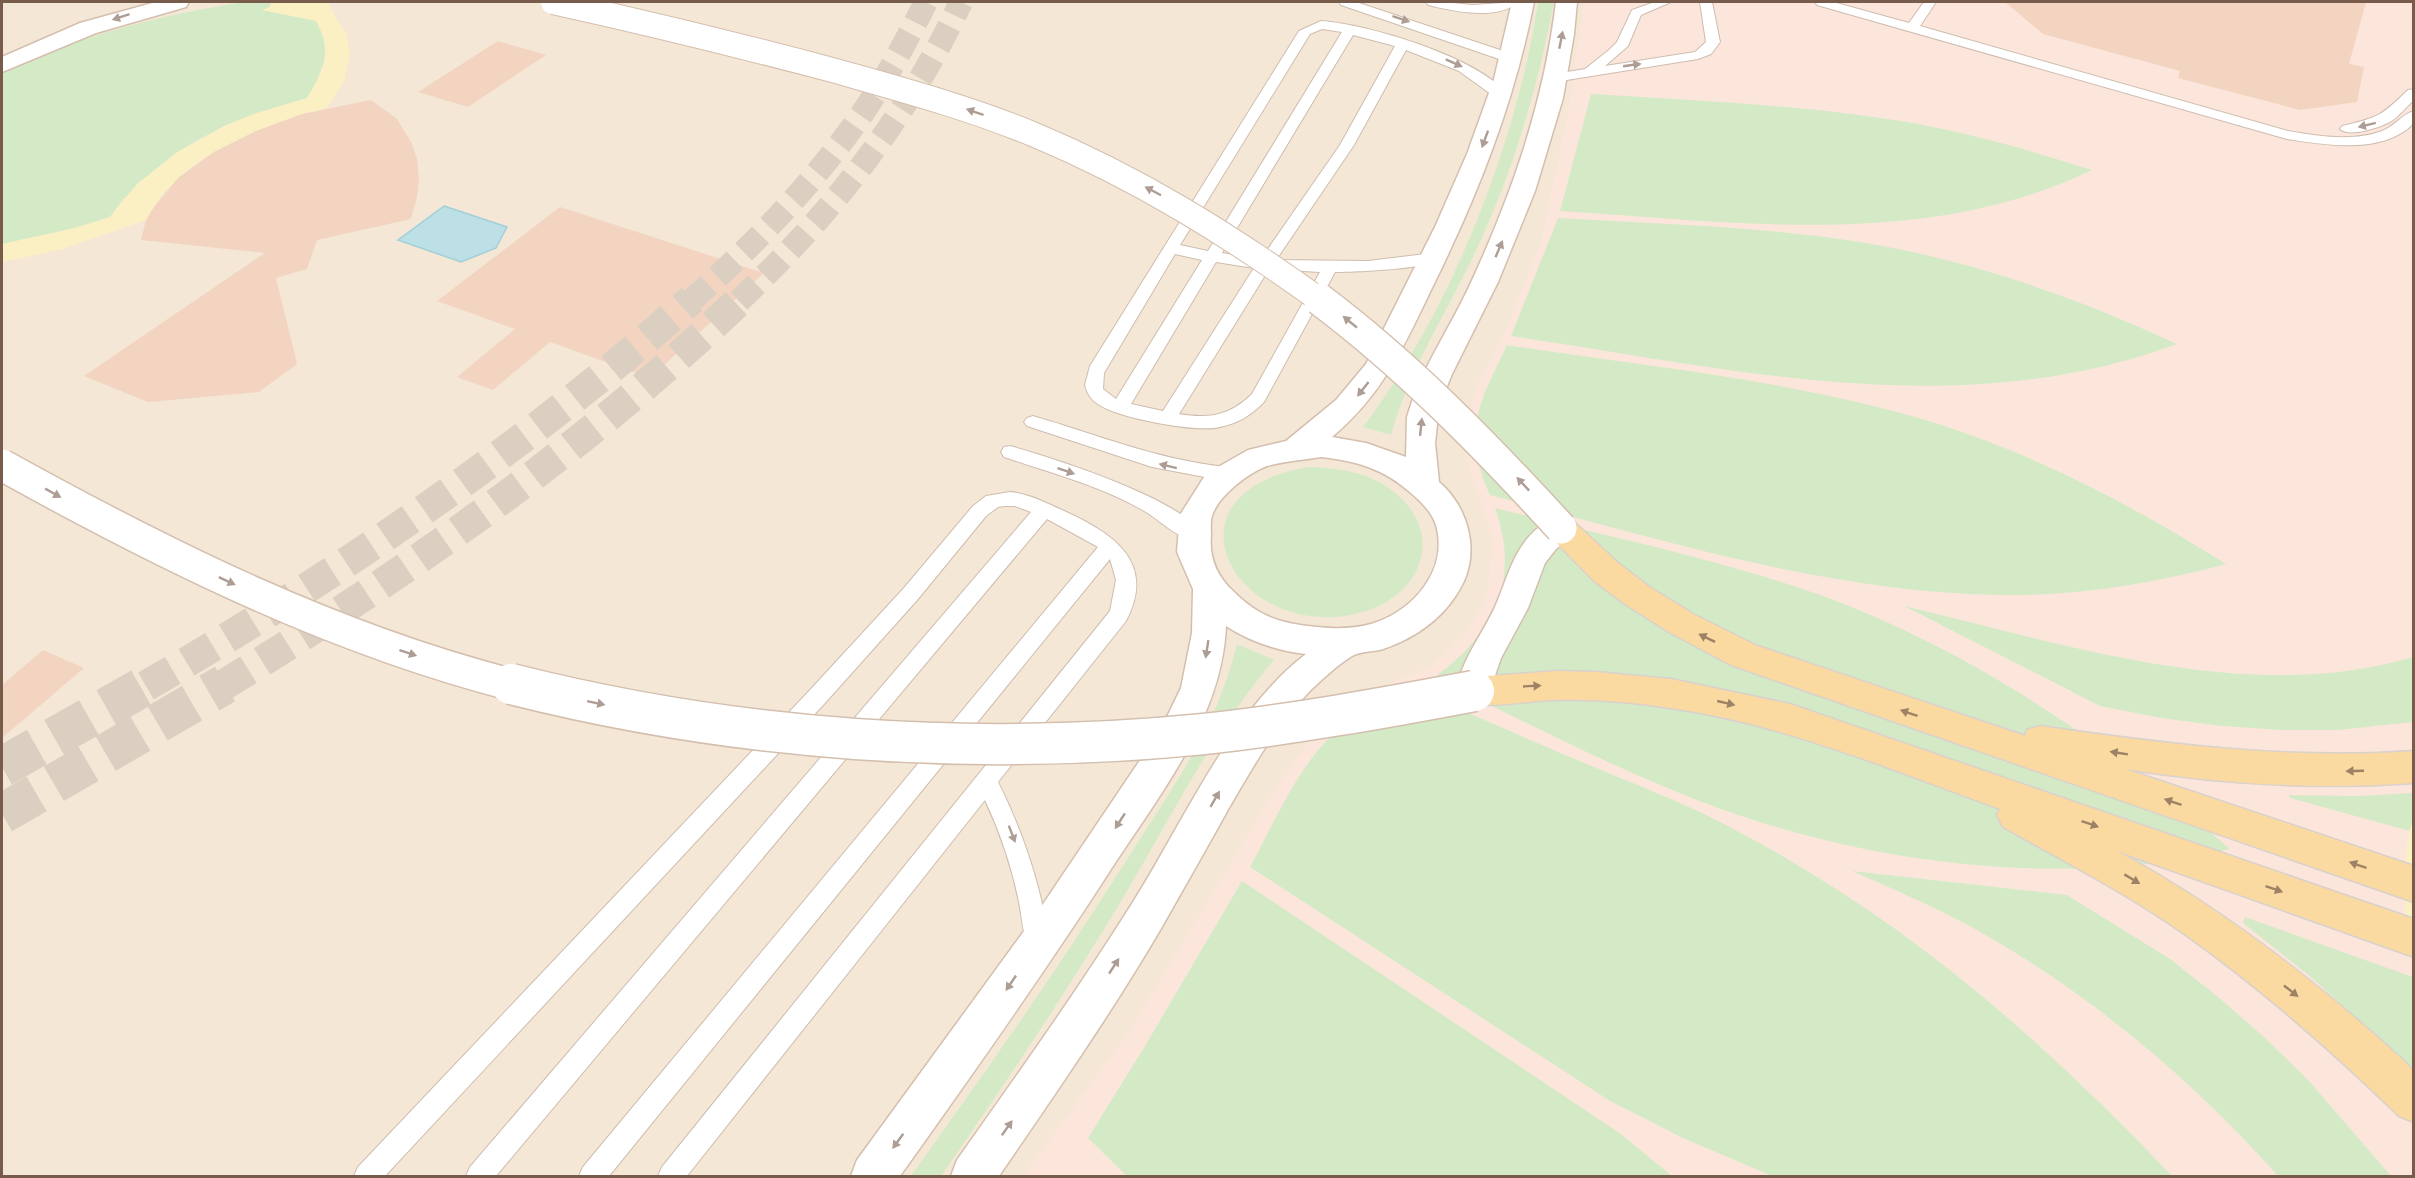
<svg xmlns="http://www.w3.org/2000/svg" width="2415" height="1178" font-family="'Fira Sans',sans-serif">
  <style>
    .residential { fill: #f4e7d6 }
    .commercial { fill: #fce6dc }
    .green { fill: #d4eac6 }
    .sand { fill: #fbf0c3 }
    .water { fill: #bce0e6; stroke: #a2cfd8; stroke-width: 1.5 }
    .building { fill: #f2d4c0 }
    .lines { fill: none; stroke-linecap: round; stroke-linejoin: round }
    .street-tunnel-far2 { stroke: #dbcfc1; stroke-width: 24; stroke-dasharray: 24 12; stroke-linecap: butt }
    .street-tunnel-far1 { stroke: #dbcfc1; stroke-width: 31; stroke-dasharray: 31 16; stroke-linecap: butt }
    .street-tunnel { stroke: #dbcfc1; stroke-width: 40; stroke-dasharray: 40 20; stroke-linecap: butt }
    .lane-casing { stroke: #cebdae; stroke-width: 2 }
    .secondary-casing { stroke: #d4bfae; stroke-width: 3 }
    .primary-casing { stroke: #d9d1cd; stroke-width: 3 }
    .lane { fill: #fff; fill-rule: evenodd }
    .secondary { fill: #fff; fill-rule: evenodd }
    .primary { fill: #fadaa1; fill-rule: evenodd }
    .secondary-bridge-far2-casing { stroke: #d4bfae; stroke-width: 26; stroke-linecap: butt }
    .secondary-bridge-far1-casing { stroke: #d4bfae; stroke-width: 34; stroke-linecap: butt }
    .secondary-bridge-casing { stroke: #d4bfae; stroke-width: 43; stroke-linecap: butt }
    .secondary-bridge-far2 { stroke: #fff; stroke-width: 24 }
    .secondary-bridge-far1 { stroke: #fff; stroke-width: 31 }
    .secondary-bridge { stroke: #fff; stroke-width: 40 }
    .oneway { fill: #ad9d94 }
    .oneway2 { fill: #9e8266 }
  </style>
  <rect width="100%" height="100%" fill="#fcf5e8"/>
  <path class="residential" d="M 2,2 L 2413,2 L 2413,1176 L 2,1176 Z"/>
  <path class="commercial" d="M 1584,2 L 2413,2 L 2413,1176 L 1023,1176 L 1129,1032 L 1280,782 L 1313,736 L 1368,694 L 1433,665 L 1466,634 L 1487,597 L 1493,539 L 1471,474 L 1464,435 L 1478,383 L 1504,335 L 1541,242 L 1567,119 Z"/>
  <path class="green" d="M 245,2 L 271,2 L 270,7 L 264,10 L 317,21 L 326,44 L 326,56 L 316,83 L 307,98 L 251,115 L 199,139 L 176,153 L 122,200 L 110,217 L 75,228 L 2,244 L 2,73 C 79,35 161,15 245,2 Z
    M 1538,2 L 1554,2 C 1537,92 1510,182 1469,265 C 1441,322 1408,373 1391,435 L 1363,427 C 1450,312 1517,144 1538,2 Z
    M 1591,94 C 1688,100 1785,104 1881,118 C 1953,128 2023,148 2092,170 C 1926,250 1738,222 1560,211 Z
    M 1558,218 C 1656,224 1756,226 1853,241 C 1966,258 2073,296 2177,344 C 1958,425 1734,369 1511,336 Z
    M 1507,345 C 1643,366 1782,379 1915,417 C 2026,449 2129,503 2226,564 C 2152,584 2078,596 2002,595 C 1827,593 1657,538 1490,495 C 1461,431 1479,404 1507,345 Z
    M 1308,467 C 1338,468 1370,472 1394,492 C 1446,534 1422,595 1363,612 C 1240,647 1150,495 1308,467 Z
    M 1495,508 C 1595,533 1696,554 1794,586 C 1958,640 2100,738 2230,849 C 2210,853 2191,858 2172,861 C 2021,882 1860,859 1718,808 C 1620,772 1527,722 1434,678 C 1494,633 1521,583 1495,508 Z
    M 1904,606 C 2066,644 2248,706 2413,657 L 2413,722 L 2338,730 L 2281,730 L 2222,726 L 2161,718 L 2100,706 Z
    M 1237,644 L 1274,660 C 1213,732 1171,817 1123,898 C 1066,993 1004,1085 941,1176 L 911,1176 C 985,1073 1058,969 1126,861 C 1172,788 1216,730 1237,644 Z
    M 1413,689 C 1473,715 1534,742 1594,767 C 1637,785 1679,801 1720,822 C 1898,913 2036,1033 2172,1176 L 1772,1176 L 1683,1138 L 1610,1101 L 1250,867 C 1273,825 1304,752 1344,726 C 1366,712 1390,701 1413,689 Z
    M 2413,793 L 2413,819 L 2410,831 L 2290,798 L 2289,795 L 2359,796 Z
    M 1852,871 L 2067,895 L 2170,959 L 2217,996 L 2264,1037 L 2309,1081 L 2391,1176 L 2278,1176 C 2190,1077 2084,989 1968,925 C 1930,905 1891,888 1852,871 Z
    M 1242,881 L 1621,1134 L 1672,1176 L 1127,1176 L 1088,1138 L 1145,1046 Z
    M 2245,917 L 2413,977 L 2413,1071 L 2311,977 L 2243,923 Z"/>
  <path class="sand" d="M 271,2 L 328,2 L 336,18 L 347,34 L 350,56 L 344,81 L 327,108 L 256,131 L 214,152 L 194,165 L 164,192 L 146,220 L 63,249 L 2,262 L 2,244 L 75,228 L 110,217 L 137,184 L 176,153 L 224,126 L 251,115 L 307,98 C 324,71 333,51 316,21 L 262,10 L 270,7 Z
    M 2413,819 L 2413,956 C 2402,911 2399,865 2413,819 Z"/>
  <path class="water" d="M 444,206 L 507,227 L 496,248 L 461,262 L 398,240 Z"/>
  <path class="building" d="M 2005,2 L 2366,2 L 2349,64 L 2364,67 L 2357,102 L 2300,110 L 2178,78 L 2180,71 L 2043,34 Z
    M 498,41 L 546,55 L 468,107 L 418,92 Z
    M 371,100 L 397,119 L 411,142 L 417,159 L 419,178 L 417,197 L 411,219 L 317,240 L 307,269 L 276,278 L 297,364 L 259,392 L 148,402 L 84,376 L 265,253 L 141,240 L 146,220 L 154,207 L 178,178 L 214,152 L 256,131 L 302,114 Z
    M 560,207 L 764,273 L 650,378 L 550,342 L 493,390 L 457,377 L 515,329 L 437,301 Z
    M 43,650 L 84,668 L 2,738 L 2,685 Z"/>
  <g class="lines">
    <path class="street-tunnel-far2" d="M 691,301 C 756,243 819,178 868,105 C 890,72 908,37 926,2
      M 739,301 C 833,212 906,119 961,2"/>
    <path class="street-tunnel-far1" d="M 146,686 C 339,574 525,448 692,299
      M 222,686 C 407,573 584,449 741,299"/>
    <path class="street-tunnel" d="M 2,767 L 148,684
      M 2,814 L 225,684"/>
    <defs>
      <path id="lane" d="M 1339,2 L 1356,2 L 1515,55 L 1517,58 L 1510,62 L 1505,61 L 1341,5 Z
        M 1426,2 L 1444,2 L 1472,5 L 1518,2 C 1498,21 1452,11 1428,5 Z
        M 1655,2 L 1671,2 L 1641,15 L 1628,46 L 1605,66 L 1695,52 L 1706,42 L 1700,2 L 1712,2 L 1720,42 L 1711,54 L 1698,59 L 1554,82 L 1549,81 L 1547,78 L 1549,75 L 1585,69 L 1609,50 L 1617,42 L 1632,10 Z
        M 1815,2 L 1833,2 L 1909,23 L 1924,2 L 1936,2 L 1920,26 L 2288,131 C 2318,136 2353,142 2382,131 C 2394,127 2402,114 2414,111 L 2414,123 C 2383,155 2326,145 2287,139 L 1817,5 Z
        M 1321,21 C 1368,24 1477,57 1507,94 L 1500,98 L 1495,97 L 1459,71 L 1406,50 L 1354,145 L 1276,260 L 1368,261 L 1434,253 L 1442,258 C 1433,269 1353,272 1335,272 L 1264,402 C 1251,415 1239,423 1220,427 C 1197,433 1117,418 1098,404 C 1091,400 1087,393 1085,385 L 1090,366 L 1299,31 ZM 1322,29 L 1342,32 L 1208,251 L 1180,245 L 1310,34 ZM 1353,35 L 1395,46 L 1340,145 L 1261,259 L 1222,253 ZM 1175,254 L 1202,260 L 1116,399 L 1103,389 L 1104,373 ZM 1216,262 L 1254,268 L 1163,411 L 1131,404 ZM 1269,269 L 1320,272 L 1252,394 C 1230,416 1209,419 1179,414 Z
        M 2414,89 L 2414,100 C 2407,106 2400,115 2393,120 C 2383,127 2349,138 2340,129 L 2342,126 C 2379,117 2380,117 2408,90 Z
        M 1033,416 C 1098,435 1158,460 1226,467 L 1232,469 L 1235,474 L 1232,479 L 1226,481 L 1152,467 L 1027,426 L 1024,422 L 1027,418 Z
        M 1010,446 C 1050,457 1182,499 1200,533 L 1198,538 C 1181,543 1160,520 1146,512 C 1102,486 1051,473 1004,457 L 1001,452 L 1004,447 Z
        M 1010,492 C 1027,493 1046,503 1062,510 C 1110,532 1158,560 1126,621 L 998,782 C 1024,834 1041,887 1050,944 L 1046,952 L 1038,955 L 1030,952 C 1023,936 1022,918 1019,902 C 1012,867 1000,832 985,800 L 687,1176 L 658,1176 L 662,1167 L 1110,611 L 1116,580 L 1110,559 L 609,1176 L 579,1176 L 583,1167 L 1098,547 L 1047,519 L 496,1176 L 466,1176 L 470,1167 L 1031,512 L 1015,506 L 1004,506 L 998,507 L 986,516 L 918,599 L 825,703 L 385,1176 L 354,1176 L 358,1167 L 810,690 L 904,588 L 973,506 L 986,496 Z"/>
      <path id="secondary" d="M 156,2 L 189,2 L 186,7 L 96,33 L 2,72 L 2,57 L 80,23 Z
        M 1512,2 L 1534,2 C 1514,104 1477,197 1431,290 C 1403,348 1383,394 1332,437 L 1366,443 L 1406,457 L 1407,417 L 1414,395 C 1429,358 1451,325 1468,289 C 1511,197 1544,103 1556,2 L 1577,2 L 1574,34 L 1563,98 L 1535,191 L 1498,282 L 1452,374 L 1439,406 L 1435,443 L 1439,482 C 1467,506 1479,547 1464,581 C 1448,615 1418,637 1383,649 C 1373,652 1360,651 1352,656 C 1336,666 1320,681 1307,694 C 1275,727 1253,767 1230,806 C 1208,846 1185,886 1163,925 C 1113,1011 1055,1094 999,1176 L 951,1176 L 957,1160 C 1017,1075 1078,990 1133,902 C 1183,823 1232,710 1306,654 C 1278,651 1249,641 1226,626 C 1222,721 1155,800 1106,877 C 1040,979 970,1078 900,1176 L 851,1176 L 857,1160 L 1035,916 L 1161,729 L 1181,688 L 1192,633 L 1193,589 L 1177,552 L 1180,515 L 1206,474 L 1248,450 L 1286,441 L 1336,400 L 1366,364 L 1435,227 L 1467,154 L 1494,79 ZM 1321,457 C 1357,461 1384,469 1411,493 C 1421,502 1432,512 1436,525 C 1449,570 1413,612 1371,624 C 1353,629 1336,629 1317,627 C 1281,624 1259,617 1233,591 C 1216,575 1209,557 1211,535 C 1211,529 1210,522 1212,516 C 1218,496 1248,473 1267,466 C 1284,461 1304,460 1321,457 Z
        M 1561,516 L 1572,520 L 1577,528 L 1572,536 L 1556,549 L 1545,563 L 1528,608 L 1501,658 L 1486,701 L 1474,705 L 1462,701 L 1456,691 C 1462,659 1482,635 1495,607 C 1505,584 1511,559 1527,539 C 1536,528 1547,520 1561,516 Z"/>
      <path id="primary" d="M 1561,516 L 1572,520 L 1618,563 L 1648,586 L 1693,614 L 1755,645 L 2025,736 L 2027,730 L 2040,726 C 2165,744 2287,760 2414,751 L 2414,783 C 2316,790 2221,784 2125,769 L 2414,866 L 2414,902 L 1731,665 L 1669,632 L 1625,604 L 1594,581 L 1550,536 L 1545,528 L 1550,520 Z
        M 1557,671 L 1596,672 L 1671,679 L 1790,704 L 2414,919 L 2414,957 L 2117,851 C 2222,908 2316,981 2404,1061 L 2414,1071 L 2414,1122 L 2399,1116 C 2331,1050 2261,988 2183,933 C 2126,893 2064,861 2003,827 L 1997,815 L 2000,809 C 1892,770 1784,724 1670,708 C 1632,702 1594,699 1556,700 C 1528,700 1488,710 1462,701 L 1456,691 L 1462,681 L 1474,677 Z"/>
    </defs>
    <use href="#lane" class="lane-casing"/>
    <use href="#secondary" class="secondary-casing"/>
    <use href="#primary" class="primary-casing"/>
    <use href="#lane" class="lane"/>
    <use href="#secondary" class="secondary"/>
    <use href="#primary" class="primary"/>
    <defs>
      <path id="secondary-bridge-far2" d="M 553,2 C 648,23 742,46 836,71 C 903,90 970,108 1035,135 C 1138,178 1231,236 1321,301"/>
      <path id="secondary-bridge-far1" d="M 1319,299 C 1408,366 1486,446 1561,528
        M 2,465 C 166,556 335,640 517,686"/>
      <path id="secondary-bridge" d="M 511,684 C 736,741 973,757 1204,734 C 1295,724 1384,708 1474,691"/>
    </defs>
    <use href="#secondary-bridge-far2" class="secondary-bridge-far2-casing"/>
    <use href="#secondary-bridge-far1" class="secondary-bridge-far1-casing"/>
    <use href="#secondary-bridge" class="secondary-bridge-casing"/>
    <use href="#secondary-bridge-far2" class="secondary-bridge-far2"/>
    <use href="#secondary-bridge-far1" class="secondary-bridge-far1"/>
    <use href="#secondary-bridge" class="secondary-bridge"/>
  </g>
  <defs><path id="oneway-solid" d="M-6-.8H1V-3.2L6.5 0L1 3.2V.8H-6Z" transform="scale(1.5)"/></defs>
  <g class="oneway">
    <use href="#oneway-solid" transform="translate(121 17) rotate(162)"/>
    <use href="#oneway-solid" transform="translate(1401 19) rotate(18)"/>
    <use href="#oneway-solid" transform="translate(1561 40) rotate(-79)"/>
    <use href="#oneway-solid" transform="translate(1454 63) rotate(24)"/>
    <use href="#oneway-solid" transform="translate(1632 65) rotate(-8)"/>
    <use href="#oneway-solid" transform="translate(975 112) rotate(-161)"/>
    <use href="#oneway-solid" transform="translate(2367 125) rotate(166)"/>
    <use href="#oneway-solid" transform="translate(1485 139) rotate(110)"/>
    <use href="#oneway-solid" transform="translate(1153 191) rotate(-152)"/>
    <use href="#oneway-solid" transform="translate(1499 249) rotate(-67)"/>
    <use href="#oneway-solid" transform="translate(1350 322) rotate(-141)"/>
    <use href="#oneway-solid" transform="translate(1363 389) rotate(128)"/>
    <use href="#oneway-solid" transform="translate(1421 427) rotate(-84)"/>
    <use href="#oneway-solid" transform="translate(1168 466) rotate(-166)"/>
    <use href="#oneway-solid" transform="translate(1066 471) rotate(19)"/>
    <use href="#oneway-solid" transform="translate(1523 484) rotate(-133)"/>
    <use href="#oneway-solid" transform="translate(53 493) rotate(29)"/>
    <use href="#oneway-solid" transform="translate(227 581) rotate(25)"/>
    <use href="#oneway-solid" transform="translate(1207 649) rotate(99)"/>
    <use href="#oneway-solid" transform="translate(408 653) rotate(18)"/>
    <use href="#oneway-solid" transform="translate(596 703) rotate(12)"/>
    <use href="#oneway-solid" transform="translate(1215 799) rotate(-60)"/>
    <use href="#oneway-solid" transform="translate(1120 821) rotate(123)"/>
    <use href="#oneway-solid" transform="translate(1012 834) rotate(69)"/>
    <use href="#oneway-solid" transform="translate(1114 966) rotate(-57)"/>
    <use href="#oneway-solid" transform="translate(1011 983) rotate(124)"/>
    <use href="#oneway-solid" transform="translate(1007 1128) rotate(-55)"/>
    <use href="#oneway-solid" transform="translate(898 1141) rotate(126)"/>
  </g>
  <g class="oneway2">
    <use href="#oneway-solid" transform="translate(1707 638) rotate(-154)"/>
    <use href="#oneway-solid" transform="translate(1532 686) rotate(-3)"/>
    <use href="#oneway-solid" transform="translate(1726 703) rotate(13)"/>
    <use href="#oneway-solid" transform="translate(1909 713) rotate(-161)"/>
    <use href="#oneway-solid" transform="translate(2119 753) rotate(-171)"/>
    <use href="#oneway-solid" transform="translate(2355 771) rotate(178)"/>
    <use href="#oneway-solid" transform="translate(2173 802) rotate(-161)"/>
    <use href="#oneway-solid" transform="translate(2090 824) rotate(19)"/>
    <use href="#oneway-solid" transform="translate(2358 865) rotate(-161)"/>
    <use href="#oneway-solid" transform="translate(2132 879) rotate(31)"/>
    <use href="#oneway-solid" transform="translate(2274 889) rotate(19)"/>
    <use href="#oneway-solid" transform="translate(2291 991) rotate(38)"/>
  </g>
  <rect width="2415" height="1178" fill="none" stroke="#775c4c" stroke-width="6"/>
</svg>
